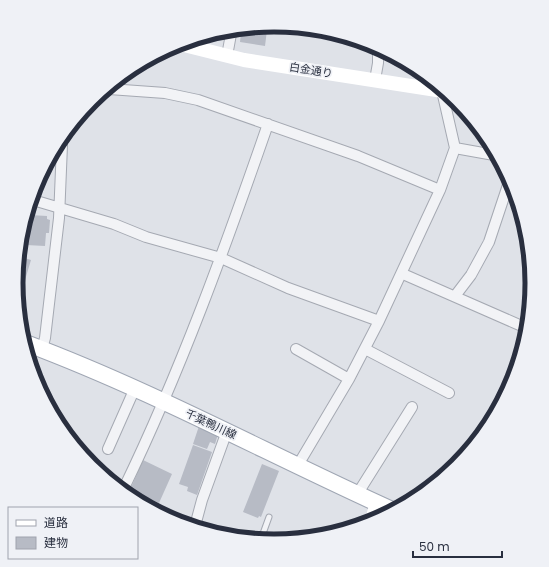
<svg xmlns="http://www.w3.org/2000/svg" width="549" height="567" font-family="Poppins,'Noto Sans JP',sans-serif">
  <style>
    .building { fill: #b7bbc5 }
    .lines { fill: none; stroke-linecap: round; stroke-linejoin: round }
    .lane-casing { stroke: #a5a9b2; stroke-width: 7 }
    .street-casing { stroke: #a5a9b2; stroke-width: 12 }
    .primary-casing { stroke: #9fa6b3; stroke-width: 18 }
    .lane { stroke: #f2f3f6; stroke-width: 5 }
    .street { stroke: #f2f3f6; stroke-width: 10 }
    .secondary { stroke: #fff; stroke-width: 14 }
    .primary { stroke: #fff; stroke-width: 16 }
    .labels { text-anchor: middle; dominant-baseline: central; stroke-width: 3.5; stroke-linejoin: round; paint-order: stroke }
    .street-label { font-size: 11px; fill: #292f3f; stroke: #eff1f6 }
    .rim { fill: none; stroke: #292f3f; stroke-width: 5 }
  </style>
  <rect width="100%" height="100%" fill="#dfe2e8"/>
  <path class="building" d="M 256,29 L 267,30 L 265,46 L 240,42 L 241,32 Z
    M 30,215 L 47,216 L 47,219 L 50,220 L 49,233 L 46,233 L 45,246 L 26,245 Z
    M 21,257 L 31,260 L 19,300 L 16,283 Z
    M 199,426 L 218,434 L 215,444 L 210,442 L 207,449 L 193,444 Z
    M 193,445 L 212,452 L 197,495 L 187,491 L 188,487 L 179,484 Z
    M 143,460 L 172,474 L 159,503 L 130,490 Z
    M 262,464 L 279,471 L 261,517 L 259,516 L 258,518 L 243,512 Z"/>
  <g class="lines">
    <defs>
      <path id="lane" d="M 261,539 L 269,517"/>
      <path id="street" d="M 227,56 L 231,34
        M 375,80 L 378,63 L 378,48
        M 109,89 L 165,93 L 198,100 L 358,156 L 440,190
        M 455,148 L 494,155
        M 33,200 L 114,224 L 146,237 L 221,258 L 288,288 L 379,321
        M 403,274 L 524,327
        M 455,296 L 471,275 L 489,242 L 510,179
        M 42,349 L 45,338 L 59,218 L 62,145
        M 296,349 L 349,379
        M 365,349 L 449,393
        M 108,449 L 135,388
        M 298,465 L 349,379 L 379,321 L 440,190 L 455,148 L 442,91
        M 124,488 C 181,370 225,248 268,124
        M 358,493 L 412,407
        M 195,526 L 202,500 L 227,431"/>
      <path id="primary" d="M 28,344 C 153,391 270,455 392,510"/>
    </defs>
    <use href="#lane" class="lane-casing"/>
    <use href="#street" class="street-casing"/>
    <use href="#primary" class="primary-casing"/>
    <use href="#lane" class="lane"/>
    <use href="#street" class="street"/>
    <path class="secondary" d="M 180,44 L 244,60 L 443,91
      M 371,523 L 377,503"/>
    <use href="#primary" class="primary"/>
  </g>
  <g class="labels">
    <g class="street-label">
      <text transform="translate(311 70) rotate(9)">白金通り</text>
      <text transform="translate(211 424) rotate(25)">千葉鴨川線</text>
    </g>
  </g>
  <path d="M0 0H549V567H0ZM23 283a251 251 0 1 1 502 0a251 251 0 1 1-502 0Z" fill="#eff1f6" fill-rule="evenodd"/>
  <path class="rim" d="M23 283a251 251 0 1 1 502 0a251 251 0 1 1-502 0Z"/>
  <rect x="8" y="507" width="130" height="52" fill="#eff1f6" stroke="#a0a3ad"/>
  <rect x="16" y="520" width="20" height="6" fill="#ffffff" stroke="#a0a3ad"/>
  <text x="44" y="527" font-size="12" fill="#292f3f">道路</text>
  <rect x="16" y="537" width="20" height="12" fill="#b7bbc5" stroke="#a0a3ad"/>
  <text x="44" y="547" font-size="12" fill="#292f3f">建物</text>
  <path d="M413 551v6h89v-6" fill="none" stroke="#292f3f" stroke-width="2"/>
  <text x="419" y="551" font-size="12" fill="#292f3f" stroke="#eff1f6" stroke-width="3" paint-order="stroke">50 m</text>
</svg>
